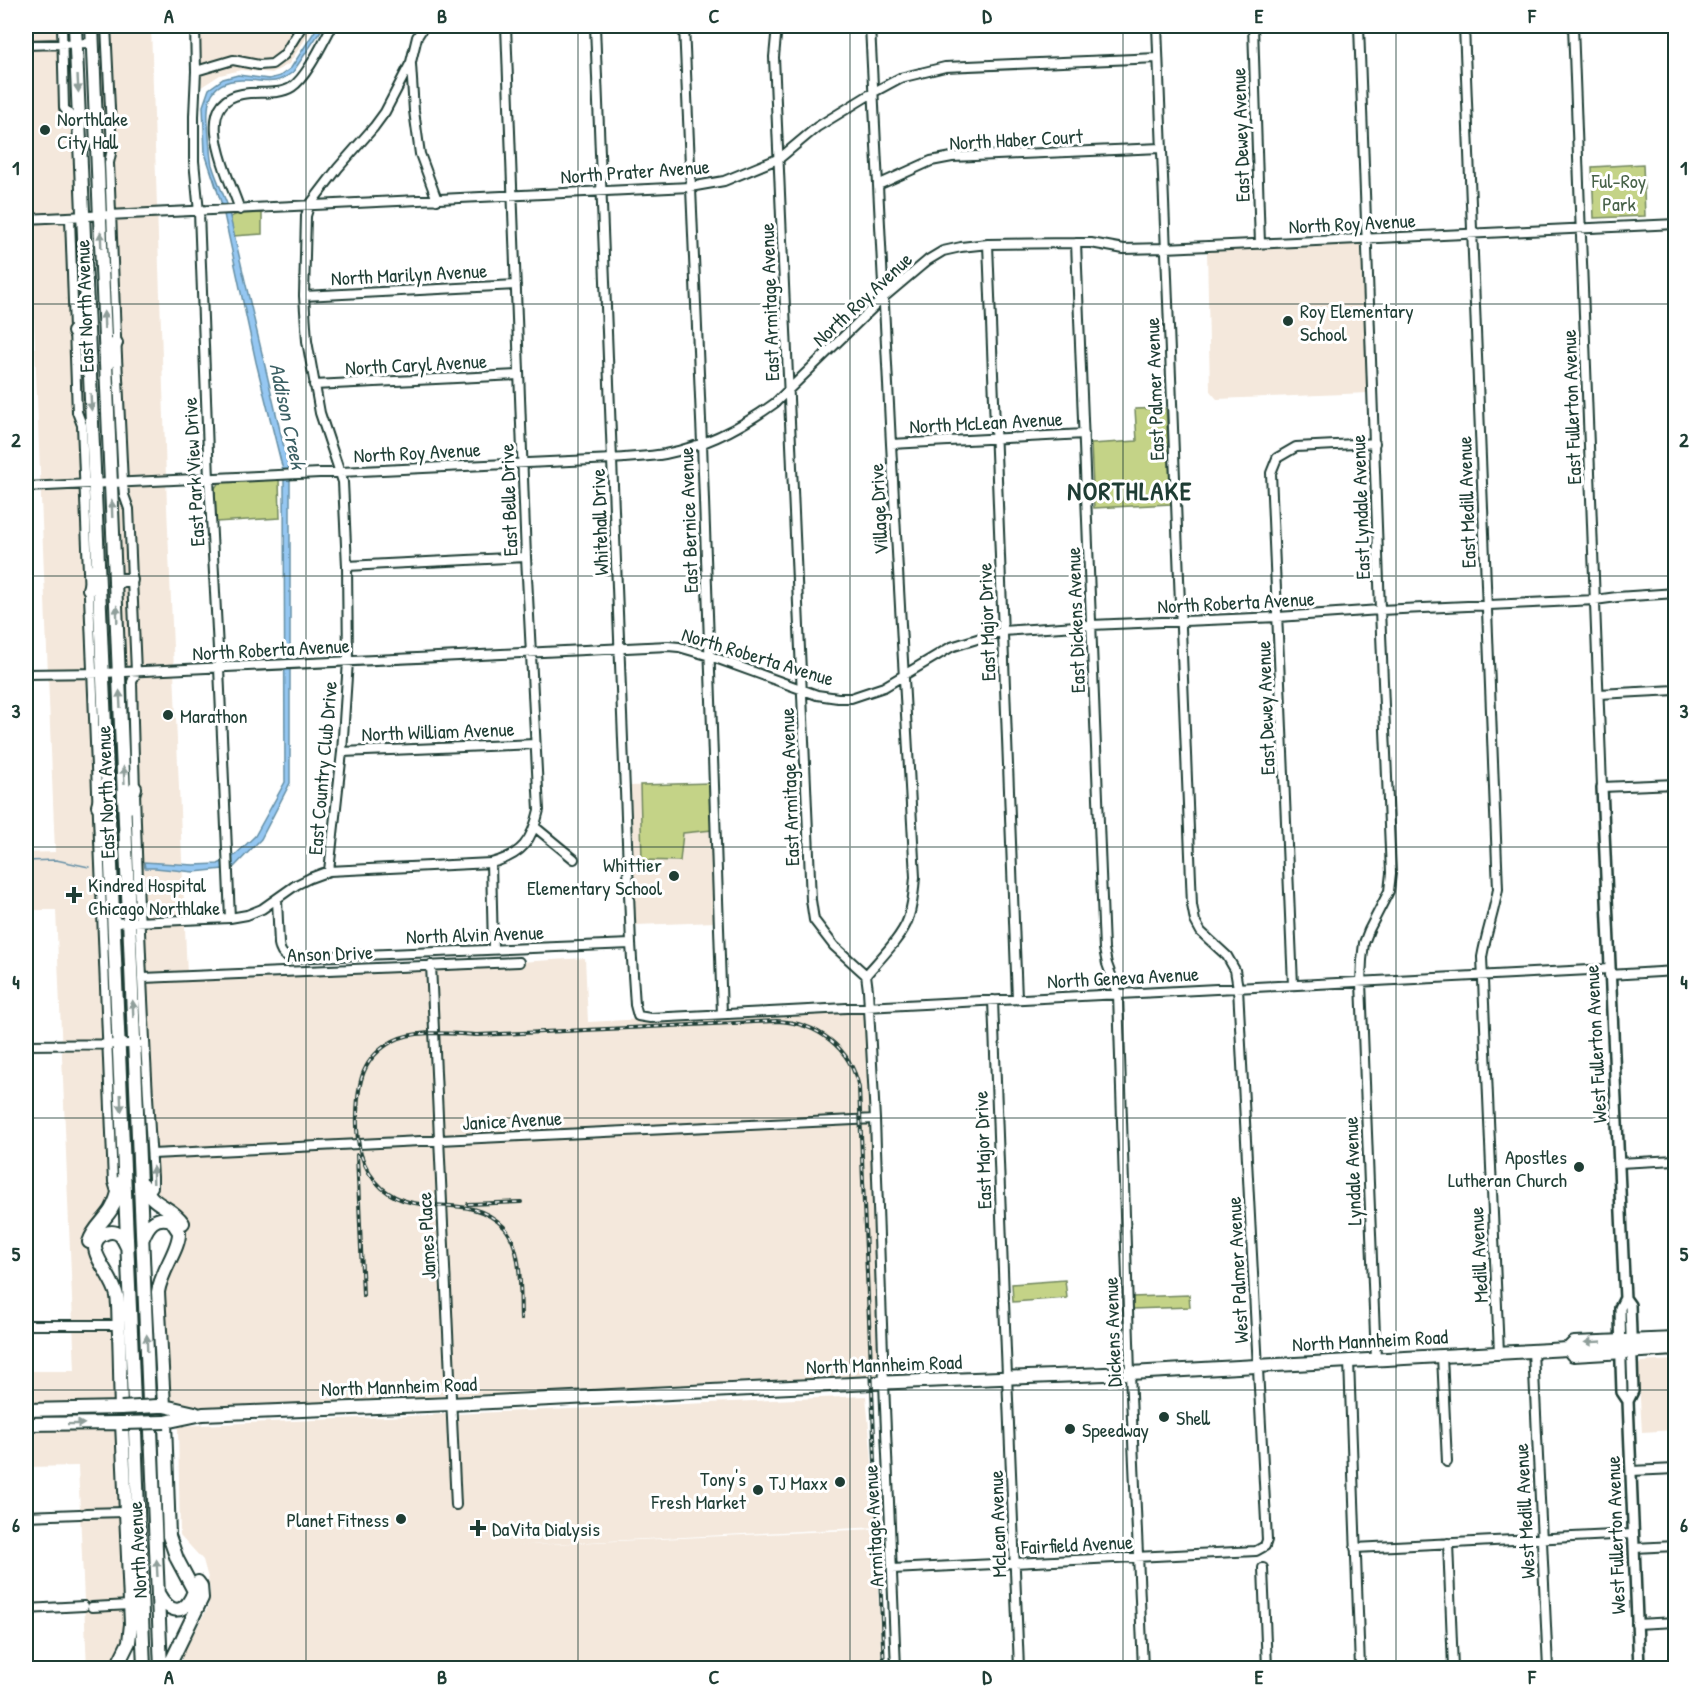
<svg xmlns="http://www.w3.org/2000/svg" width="1701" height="1694" font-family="'Patrick Hand',sans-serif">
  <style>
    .built { fill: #f4e8dc }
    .green { fill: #c4d387; stroke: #72885e; stroke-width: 1.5 }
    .water { fill: #95c7f2; stroke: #6690a6; stroke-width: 1.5 }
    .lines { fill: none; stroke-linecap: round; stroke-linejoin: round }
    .stream { stroke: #6690a6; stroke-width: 1.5 }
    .minor-casing { stroke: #1f3d34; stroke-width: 12 }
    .tertiary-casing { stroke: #1f3d34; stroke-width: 14 }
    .primary-casing { stroke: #1f3d34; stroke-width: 16 }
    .minor { stroke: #fff; stroke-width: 8 }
    .tertiary { stroke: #fff; stroke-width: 9 }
    .primary { stroke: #fff; stroke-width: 12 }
    .rail-casing { stroke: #1f3d34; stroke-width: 4 }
    .rail { stroke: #fff; stroke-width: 1.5; stroke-dasharray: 4.5; stroke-linecap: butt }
    .primary-bridge-casing { stroke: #1f3d34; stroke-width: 16; stroke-linecap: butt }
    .primary-bridge { stroke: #fff; stroke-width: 12 }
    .oneway { fill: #8f9e9a }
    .grid { fill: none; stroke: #1f3d34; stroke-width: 1.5; stroke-opacity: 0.55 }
    .poi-dot { fill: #1f3d34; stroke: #fff; stroke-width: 2 }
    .labels { text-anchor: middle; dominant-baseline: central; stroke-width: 6; stroke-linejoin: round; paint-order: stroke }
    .poi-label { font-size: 20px; fill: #1f3d34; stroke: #fff; text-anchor: start }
    .street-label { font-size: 20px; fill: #1f3d34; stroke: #fff }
    .park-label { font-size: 20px; fill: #486249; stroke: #fff }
    .water-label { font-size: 21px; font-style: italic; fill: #3c6064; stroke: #fff }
    .district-label { font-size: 26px; font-weight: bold; letter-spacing: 1.5px; fill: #1f3d34; stroke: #fff }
    .neatline { fill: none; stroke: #1f3d34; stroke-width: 2 }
    .grid-label { font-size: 20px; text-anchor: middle; font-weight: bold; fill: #1f3d34 }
  </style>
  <rect width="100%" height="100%" fill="#fff"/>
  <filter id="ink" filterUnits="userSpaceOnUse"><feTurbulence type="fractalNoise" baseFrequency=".0167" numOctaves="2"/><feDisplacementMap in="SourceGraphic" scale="12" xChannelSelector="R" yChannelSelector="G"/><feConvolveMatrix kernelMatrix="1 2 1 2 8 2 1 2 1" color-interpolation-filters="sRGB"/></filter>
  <g filter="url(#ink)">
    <path class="built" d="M 26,26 L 75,26 L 103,673 L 93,673 L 117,1195 L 89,1246 L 91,1257 L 115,1289 L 131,1624 L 116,1668 L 87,1668 L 78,1466 L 26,1467 L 26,1371 L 75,1371 L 56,910 L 26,910 L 26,853 L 55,852 L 30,219 L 26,191 Z
      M 92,26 L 151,26 L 167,507 L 187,975 L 519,962 L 585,958 L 588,1022 L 870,1007 L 884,1383 L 451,1404 L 164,1416 L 159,1304 L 165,1280 L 183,1249 L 186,1241 L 186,1233 L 184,1226 L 157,1203 L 153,1187 L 143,978 L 132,975 Z
      M 195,26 L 314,26 L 289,64 L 272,73 L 241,70 L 220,75 L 195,91 Z
      M 1364,242 L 1369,393 L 1217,399 L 1210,391 L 1207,250 Z
      M 710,783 L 716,922 L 636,925 L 630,786 Z
      M 1675,1360 L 1675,1430 L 1642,1432 L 1638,1366 L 1641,1362 Z
      M 866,1396 L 878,1527 L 510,1546 L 875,1529 L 882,1668 L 182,1668 L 182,1655 L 208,1607 L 210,1591 L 208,1578 L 203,1560 L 180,1535 L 178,1426 Z"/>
    <path class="green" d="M 1643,164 L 1645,216 L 1594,218 L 1592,167 Z
      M 262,213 L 262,234 L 233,236 L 230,217 L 238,214 Z
      M 1166,408 L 1171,504 L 1094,508 L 1091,444 L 1137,441 L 1135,409 Z
      M 279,479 L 280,518 L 216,522 L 215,488 L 219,482 Z
      M 710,783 L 712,830 L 683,833 L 680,861 L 642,860 L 640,785 Z
      M 1065,1280 L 1067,1298 L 1013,1302 L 1012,1284 Z
      M 1189,1295 L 1190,1307 L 1132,1309 L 1132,1297 Z"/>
    <path class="water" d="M 318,26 L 324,26 L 293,72 C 272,88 265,79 241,80 C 203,81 207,110 209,137 C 210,146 210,156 212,165 C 216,178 222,191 227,204 L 290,473 L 290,783 L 261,839 L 233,868 L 194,872 L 155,868 L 145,868 L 144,862 L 194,865 L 218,864 L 234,856 L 255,836 L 285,782 L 284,474 L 256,362 L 222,205 L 205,153 L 203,106 L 209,89 L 223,79 L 238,75 L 269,79 L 280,76 L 291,68 Z"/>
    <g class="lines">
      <path class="stream" d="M 214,179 L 217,189
        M 26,861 L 56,860 L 89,867"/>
      <defs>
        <path id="minor" d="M 62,26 L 64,108 L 79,126
          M 106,26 L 112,149 L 109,163 L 116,336 L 123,483 L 124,495 L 129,509 L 136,672 L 132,682 C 136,847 142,1013 153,1177 L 153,1187 L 147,1195
          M 195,26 L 196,71 L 194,116 L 194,161 L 199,212 L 209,479 L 219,668 L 230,918
          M 595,26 L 631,944 L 635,1005 L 638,1016 L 650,1018 L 1609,969
          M 684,26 L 702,443 L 722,1014
          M 777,26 L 774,57 L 811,900 L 814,920 L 834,946 L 866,975 L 868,990 L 875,1119 L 884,1383 L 896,1668
          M 1253,26 L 1260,244
          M 1359,26 L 1380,610 L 1391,873 L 1389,891 L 1369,930 L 1364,943 L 1362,960 L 1361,982 L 1376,1360
          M 1464,26 L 1498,889 C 1494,912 1486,934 1482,957 L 1499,1353
          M 1573,26 L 1602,787 L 1676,784
          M 26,45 L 92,43
          M 411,64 L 414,111 L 420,154 L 437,200
          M 196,71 L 233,60 L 259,65 L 272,64 L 284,55 L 302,26
          M 878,185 L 931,161 L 952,157 L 1161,148
          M 240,210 C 231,181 189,103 242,94 C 258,91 278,96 292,87 C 307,77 323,42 332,26
          M 70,218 L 77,412 L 82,425 L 113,1182 L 117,1195
          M 26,219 L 690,187 L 724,181 L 780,158 L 817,127 L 874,92 L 900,78 L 945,67 L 1158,58
          M 1076,243 L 1104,949 L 1107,964 L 1118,994 L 1130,1373 L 1143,1668
          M 988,244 L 1017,999
          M 304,296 L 516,285
          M 314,385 L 519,375
          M 891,444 L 1084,434
          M 26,487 L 613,459 C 630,457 648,457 665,454 C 705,446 742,427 775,403 L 883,298 L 928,260 L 943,251 L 961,247 L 988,244 L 1076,243 L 1091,243 L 1124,249 L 1165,248 L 1676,224
          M 347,566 L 526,557
          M 26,674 L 103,673 L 668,646 L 679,647 L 710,656 L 817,695 L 838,698 L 851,698 L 884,687 L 951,647 L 1003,631 L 1091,625 L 1278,617 L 1380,610 L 1595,600 L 1617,597 L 1676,593
          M 1599,694 L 1676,690
          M 342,752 L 535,744
          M 535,827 L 574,859
          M 329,871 L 342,752 L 348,661 L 347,566 L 343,482 L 320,413 L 307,341 L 304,296 L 306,216 L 309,206 L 338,168 L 374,127 L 385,112 L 411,62 L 417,37 L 424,26
          M 277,899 L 279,944 C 280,951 282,955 289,958 L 631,944
          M 112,923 L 230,918 L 247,915 L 262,909 L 296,885 L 310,878 L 329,871 L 491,863
          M 493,949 L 491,863 C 522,855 532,841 539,810 L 526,557 L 506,26
          M 431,965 L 456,1505
          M 866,975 C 879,960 902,937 908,919 C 913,905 914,891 915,877 L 891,444 L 870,26
          M 1609,975 L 1676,971
          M 143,978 L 519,962
          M 1293,985 L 1271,473 L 1277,458 L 1296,447 L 1375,443
          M 993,1000 L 1004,1298
          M 26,1045 L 138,1044
          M 152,1154 L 875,1119
          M 1619,1163 L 1676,1160
          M 1004,1302 L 1019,1668
          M 26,1325 L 119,1325
          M 1533,1351 L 1548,1668
          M 1442,1356 L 1447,1462
          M 1349,1361 L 1360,1668
          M 1631,1471 L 1676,1469
          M 86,1513 L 125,1512
          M 26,1516 L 80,1514
          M 1448,1543 L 1453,1668
          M 1355,1548 L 1633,1534
          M 1634,1548 L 1676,1546
          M 1263,1568 L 1267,1668
          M 892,1569 L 1256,1551 L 1265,1546 L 1267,1540 L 1238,988 L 1235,970 L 1227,956 L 1201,932 L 1195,921 L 1192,905 L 1157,26
          M 92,1607 L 130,1605
          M 26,1609 L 84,1606
          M 1636,1624 L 1676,1622"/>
        <path id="tertiary" d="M 1602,787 L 1624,1279 L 1625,1298 L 1630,1305 L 1633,1391 L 1628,1401 L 1639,1668
          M 1625,1298 L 1620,1308 L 1621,1363 L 1622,1392 L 1628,1401"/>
        <path id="primary" d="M 75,26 L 134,1402
          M 92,26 L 149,1401
          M 74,332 L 88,332
          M 109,362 L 112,351 L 116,343
          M 115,584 L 122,580 L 131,580
          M 89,589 L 95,569
          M 98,806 L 104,786
          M 129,807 L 135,788
          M 143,1184 C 152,1207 171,1205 183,1223
          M 143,1238 C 148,1225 155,1215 171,1220 L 179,1232 C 180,1248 161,1271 158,1292 L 164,1406
          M 89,1242 C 93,1229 104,1221 111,1210 C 116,1202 119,1190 121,1182
          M 1568,1349 L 1574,1343 L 1676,1339
          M 158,1406 L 164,1406 L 195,1413
          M 26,1410 L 121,1408 C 120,1383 120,1358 119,1334 C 118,1321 119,1308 117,1296 C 114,1280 94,1258 95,1246 C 96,1235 111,1228 120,1235 C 123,1238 125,1243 127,1247
          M 26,1424 L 122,1423 L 131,1624 L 129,1642 L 116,1668
          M 151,1430 L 161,1668
          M 135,1431 L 144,1668
          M 158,1593 C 170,1615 185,1616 194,1591 L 177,1559 L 169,1536 L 165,1422 L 203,1414 L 451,1404 L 872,1383 L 1130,1373 L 1568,1349 L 1573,1355 L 1676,1349
          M 168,1668 L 202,1598 L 201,1586 L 198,1582"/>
      </defs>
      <use href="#minor" class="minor-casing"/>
      <use href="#tertiary" class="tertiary-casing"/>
      <use href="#primary" class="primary-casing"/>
      <use href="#minor" class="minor"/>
      <use href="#tertiary" class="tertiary"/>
      <use href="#primary" class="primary"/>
      <defs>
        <path id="rail" d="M 357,1155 L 363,1295
          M 468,1204 L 521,1202
          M 521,1319 C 520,1293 523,1248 504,1227 C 467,1189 420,1221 382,1188 C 360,1168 356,1142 357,1114 C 358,1082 362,1058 393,1041 C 416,1029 453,1034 478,1035 L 776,1021 C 817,1022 851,1048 859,1088 L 884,1668"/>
      </defs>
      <use href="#rail" class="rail-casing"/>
      <use href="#rail" class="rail"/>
      <defs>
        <path id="primary-bridge" d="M 121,1408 L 158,1406
          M 122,1423 L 165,1422"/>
      </defs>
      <use href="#primary-bridge" class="primary-bridge-casing"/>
      <use href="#primary-bridge" class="primary-bridge"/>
    </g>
    <defs><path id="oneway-solid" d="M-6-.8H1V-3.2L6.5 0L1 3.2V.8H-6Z" transform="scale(1.5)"/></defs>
    <g class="oneway">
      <use href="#oneway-solid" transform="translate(78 84) rotate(87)"/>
      <use href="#oneway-solid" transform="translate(101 240) rotate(-92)"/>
      <use href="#oneway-solid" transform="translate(104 320) rotate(-92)"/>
      <use href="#oneway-solid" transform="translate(91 402) rotate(87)"/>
      <use href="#oneway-solid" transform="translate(112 509) rotate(-92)"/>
      <use href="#oneway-solid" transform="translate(117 614) rotate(-92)"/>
      <use href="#oneway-solid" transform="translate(120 699) rotate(-93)"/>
      <use href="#oneway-solid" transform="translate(124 775) rotate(-93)"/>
      <use href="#oneway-solid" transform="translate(133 1009) rotate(-92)"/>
      <use href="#oneway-solid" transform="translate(121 1103) rotate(88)"/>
      <use href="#oneway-solid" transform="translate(153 1175) rotate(-92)"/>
      <use href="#oneway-solid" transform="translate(1593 1342) rotate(177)"/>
      <use href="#oneway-solid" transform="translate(147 1343) rotate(-92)"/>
      <use href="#oneway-solid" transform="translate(76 1424) rotate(-1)"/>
      <use href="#oneway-solid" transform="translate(157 1568) rotate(-93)"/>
    </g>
  </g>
  <path class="grid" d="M 306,26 L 306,1668M 578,26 L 578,1668M 850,26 L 850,1668M 1123,26 L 1123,1668M 1396,26 L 1396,1668M 26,304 L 1676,304M 26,576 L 1676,576M 26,847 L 1676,847M 26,1118 L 1676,1118M 26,1390 L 1676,1390"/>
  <g class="poi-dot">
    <circle cx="45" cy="130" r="6"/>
    <circle cx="1288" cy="321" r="6"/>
    <circle cx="168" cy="715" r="6"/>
    <circle cx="674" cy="876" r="6"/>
    <path d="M71 886h6v6h6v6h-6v6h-6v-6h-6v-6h6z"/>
    <circle cx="1579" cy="1167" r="6"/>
    <circle cx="1164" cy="1417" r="6"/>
    <circle cx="1070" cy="1429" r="6"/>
    <circle cx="840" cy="1482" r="6"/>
    <circle cx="758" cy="1490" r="6"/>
    <circle cx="401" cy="1519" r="6"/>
    <path d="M475 1519h6v6h6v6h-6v6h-6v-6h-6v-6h6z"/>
  </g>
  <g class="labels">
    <g class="poi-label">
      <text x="57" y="118">Northlake<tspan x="57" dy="23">City Hall</tspan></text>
      <text x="1300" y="310">Roy Elementary<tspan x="1300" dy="23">School</tspan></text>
      <text x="180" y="715">Marathon</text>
      <text x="662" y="864" text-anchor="end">Whittier<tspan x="662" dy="23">Elementary School</tspan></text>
      <text x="88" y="884">Kindred Hospital<tspan x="88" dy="23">Chicago Northlake</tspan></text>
      <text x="1567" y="1156" text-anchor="end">Apostles<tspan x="1567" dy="23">Lutheran Church</tspan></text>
      <text x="1176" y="1417">Shell</text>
      <text x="1082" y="1429">Speedway</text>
      <text x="746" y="1478" text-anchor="end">Tony's<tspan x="746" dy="23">Fresh Market</tspan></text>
      <text x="828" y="1482" text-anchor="end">TJ Maxx</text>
      <text x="389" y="1519" text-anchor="end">Planet Fitness</text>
      <text x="492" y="1528">DaVita Dialysis</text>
    </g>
    <g class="street-label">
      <text transform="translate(1240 135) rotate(-92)">East Dewey Avenue</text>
      <text transform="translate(1016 139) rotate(-3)">North Haber Court</text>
      <text transform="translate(635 171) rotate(-4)">North Prater Avenue</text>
      <text transform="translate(1352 223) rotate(-3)">North Roy Avenue</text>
      <text transform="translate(409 274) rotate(-3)">North Marilyn Avenue</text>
      <text transform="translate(862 299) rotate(-43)">North Roy Avenue</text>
      <text transform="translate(769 302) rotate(-92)">East Armitage Avenue</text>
      <text transform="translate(84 306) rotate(-92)">East North Avenue</text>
      <text transform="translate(416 364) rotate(-3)">North Caryl Avenue</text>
      <text transform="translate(1154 389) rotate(-92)">East Palmer Avenue</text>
      <text transform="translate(1571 407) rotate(-92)">East Fullerton Avenue</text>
      <text transform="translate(986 422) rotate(-3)">North McLean Avenue</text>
      <text transform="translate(417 452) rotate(-3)">North Roy Avenue</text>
      <text transform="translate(193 472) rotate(-93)">East Park View Drive</text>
      <text transform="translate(508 500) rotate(-92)">East Belle Drive</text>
      <text transform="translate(1466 502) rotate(-92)">East Medill Avenue</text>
      <text transform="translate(1360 507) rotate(-92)">East Lyndale Avenue</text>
      <text transform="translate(878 509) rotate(-93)">Village Drive</text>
      <text transform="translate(688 520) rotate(-92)">East Bernice Avenue</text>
      <text transform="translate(599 522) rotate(-92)">Whitehall Drive</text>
      <text transform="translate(1236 602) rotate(-3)">North Roberta Avenue</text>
      <text transform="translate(1075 620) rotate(-92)">East Dickens Avenue</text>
      <text transform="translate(986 622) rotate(-92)">East Major Drive</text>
      <text transform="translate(271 649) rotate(-3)">North Roberta Avenue</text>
      <text transform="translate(758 656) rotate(17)">North Roberta Avenue</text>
      <text transform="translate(1265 708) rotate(-92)">East Dewey Avenue</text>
      <text transform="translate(438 731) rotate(-2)">North William Avenue</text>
      <text transform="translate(322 768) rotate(-85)">East Country Club Drive</text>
      <text transform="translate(789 787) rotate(-92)">East Armitage Avenue</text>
      <text transform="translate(105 792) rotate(-92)">East North Avenue</text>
      <text transform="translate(475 934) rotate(-2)">North Alvin Avenue</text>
      <text transform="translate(330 953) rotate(-2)">Anson Drive</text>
      <text transform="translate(1123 977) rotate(-3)">North Geneva Avenue</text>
      <text transform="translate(1595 1044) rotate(-93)">West Fullerton Avenue</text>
      <text transform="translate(512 1120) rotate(-3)">Janice Avenue</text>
      <text transform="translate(982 1150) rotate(-92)">East Major Drive</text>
      <text transform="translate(1352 1171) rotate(-92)">Lyndale Avenue</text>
      <text transform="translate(426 1236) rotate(-93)">James Place</text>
      <text transform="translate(1478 1255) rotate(-93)">Medill Avenue</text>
      <text transform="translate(1237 1270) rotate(-93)">West Palmer Avenue</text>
      <text transform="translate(1112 1332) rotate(-92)">Dickens Avenue</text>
      <text transform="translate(1370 1340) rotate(-3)">North Mannheim Road</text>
      <text transform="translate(884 1364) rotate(-2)">North Mannheim Road</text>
      <text transform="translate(399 1386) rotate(-2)">North Mannheim Road</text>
      <text transform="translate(1524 1511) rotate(-93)">West Medill Avenue</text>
      <text transform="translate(997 1524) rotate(-92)">McLean Avenue</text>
      <text transform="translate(873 1526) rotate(-93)">Armitage Avenue</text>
      <text transform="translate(1615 1535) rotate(-92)">West Fullerton Avenue</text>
      <text transform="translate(1077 1544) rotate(-3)">Fairfield Avenue</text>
      <text transform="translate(137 1550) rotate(-93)">North Avenue</text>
    </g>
    <g class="park-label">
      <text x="1619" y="180">Ful-Roy<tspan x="1619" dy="23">Park</tspan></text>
    </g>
    <g class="water-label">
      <text transform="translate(288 416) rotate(78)">Addison Creek</text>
    </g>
    <g class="district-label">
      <text x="1130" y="490">NORTHLAKE</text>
    </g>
  </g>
  <rect width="1701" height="1694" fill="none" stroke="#fff" stroke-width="66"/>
  <rect x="33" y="33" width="1635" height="1628" class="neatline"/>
  <g class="grid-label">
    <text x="169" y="23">A</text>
    <text x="442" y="23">B</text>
    <text x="714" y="23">C</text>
    <text x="987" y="23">D</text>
    <text x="1259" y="23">E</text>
    <text x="1532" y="23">F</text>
    <text x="16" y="175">1</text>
    <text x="1684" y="175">1</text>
    <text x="16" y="447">2</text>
    <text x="1684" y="447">2</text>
    <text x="16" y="718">3</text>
    <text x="1684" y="718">3</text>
    <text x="16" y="989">4</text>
    <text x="1684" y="989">4</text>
    <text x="16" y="1261">5</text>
    <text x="1684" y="1261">5</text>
    <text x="16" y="1532">6</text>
    <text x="1684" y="1532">6</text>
    <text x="169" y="1684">A</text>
    <text x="442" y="1684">B</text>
    <text x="714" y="1684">C</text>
    <text x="987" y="1684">D</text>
    <text x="1259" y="1684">E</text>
    <text x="1532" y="1684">F</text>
  </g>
</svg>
